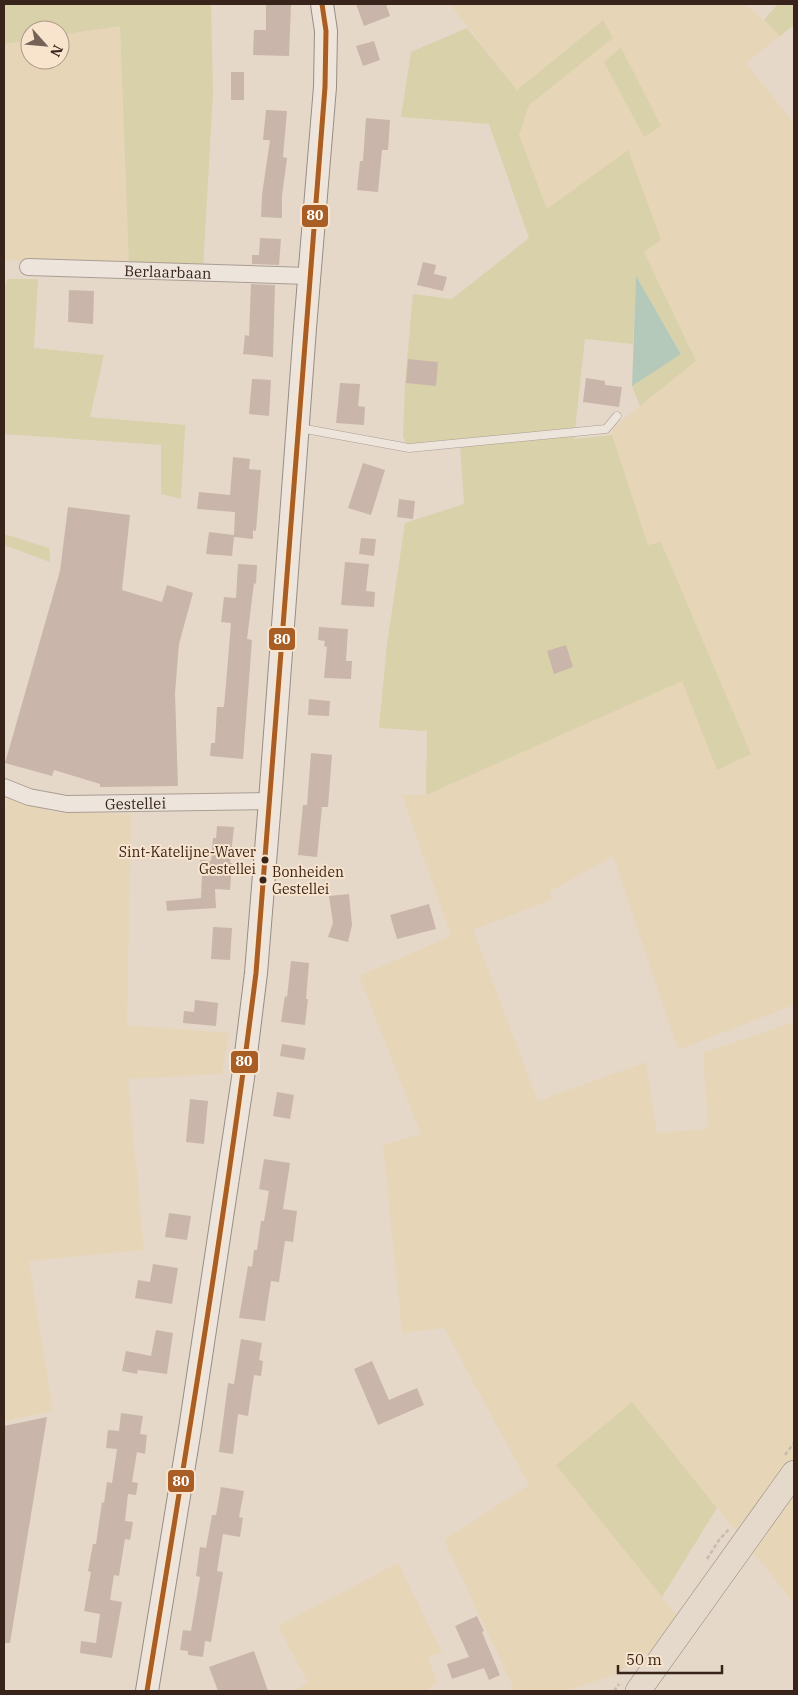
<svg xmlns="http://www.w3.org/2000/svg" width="798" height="1695" font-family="'IBM Plex Serif',serif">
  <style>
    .farmland { fill: #e7d5b8; fill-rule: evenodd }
    .green { fill: #d9d1aa }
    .water { fill: #b5c9ba }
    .building { fill: #cab5aa }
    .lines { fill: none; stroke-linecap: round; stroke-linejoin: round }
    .lane-casing { stroke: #aa9d93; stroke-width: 9 }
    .street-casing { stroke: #aa9d93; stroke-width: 18 }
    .secondary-casing { stroke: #998d83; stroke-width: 24 }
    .primary-casing { stroke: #8f837a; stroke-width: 26 }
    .path { stroke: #c5bbb3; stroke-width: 2.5; stroke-dasharray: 4 2.5; stroke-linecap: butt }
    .lane { stroke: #ede5dc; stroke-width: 8 }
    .street { stroke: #ede5dc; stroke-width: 16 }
    .secondary { stroke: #ede5dc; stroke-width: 22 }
    .primary { stroke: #e5d9cc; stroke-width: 25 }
    .bus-1-casing { stroke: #f8e4cd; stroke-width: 9 }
    .bus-1 { stroke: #a85e24; stroke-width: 5 }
    .bus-dot { fill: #39241b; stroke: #f8e4cd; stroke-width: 2 }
    .labels { text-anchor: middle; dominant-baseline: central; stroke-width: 4; stroke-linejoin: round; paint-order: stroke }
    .bus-label { font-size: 14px; fill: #39241b; stroke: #f8e4cd; text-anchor: end }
    .street-label { font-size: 15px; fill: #39241b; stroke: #f8e4cd }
    .line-badge { stroke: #f8e4cd; stroke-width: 2 }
    .badge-label { font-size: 14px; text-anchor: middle; font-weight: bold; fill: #fff }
  </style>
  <rect width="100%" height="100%" fill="#e5d8c9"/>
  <path class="farmland" d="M 450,4 L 686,4 L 689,6 L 691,4 L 746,4 L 780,36 L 746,63 L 794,123 L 794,1005 L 678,1050 L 613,856 L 549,892 L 553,899 L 473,930 L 538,1101 L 646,1062 L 657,1133 L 708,1129 L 703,1053 L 794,1022 L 794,1603 L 632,1402 L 556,1465 L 680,1620 L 651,1650 L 614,1675 L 566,1691 L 515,1691 L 444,1540 L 529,1485 L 444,1328 L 402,1333 L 383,1145 L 421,1134 L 359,976 L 451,936 L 402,795 L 426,795 L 682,680 L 717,770 L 751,754 L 661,542 L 648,545 L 612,435 L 613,428 L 696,361 L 644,252 L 628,151 L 547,209 L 519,134 L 528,105 L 612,39 L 603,20 L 517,90 ZM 622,48 L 661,125 L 661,126 L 604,63 Z
    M 120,26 L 129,266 L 4,260 L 4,44 L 30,40 L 30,60 L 60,60 L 60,35 Z
    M 9,795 L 52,812 L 131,814 L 127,1025 L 229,1033 L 222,1074 L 128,1079 L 144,1250 L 29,1261 L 53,1411 L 4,1421 L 4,809 Z
    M 398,1563 L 442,1652 L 428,1657 L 437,1682 L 426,1691 L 293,1691 L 308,1683 L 278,1626 Z"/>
  <path class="green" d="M 4,4 L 211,4 L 213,93 L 203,269 L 129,266 L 120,26 L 60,35 L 60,30 L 30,30 L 30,40 L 4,44 Z
    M 778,4 L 794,4 L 794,25 L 780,36 L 764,20 Z
    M 603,20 L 613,38 L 529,105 L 519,135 L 547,209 L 628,150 L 661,240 L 644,252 L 696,361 L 640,406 L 632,386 L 681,353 L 636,277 L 633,344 L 585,339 L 574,439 L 612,435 L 648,545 L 661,542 L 751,754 L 717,770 L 682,681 L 426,795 L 427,731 L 379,728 L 387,644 L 405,523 L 464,504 L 460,444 L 409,448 L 403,437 L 405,383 L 413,294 L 452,299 L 529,238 L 489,124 L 401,117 L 411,52 L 467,28 L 517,90 Z
    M 621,47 L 661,126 L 644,137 L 604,62 Z
    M 7,279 L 38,279 L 34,348 L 104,355 L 90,417 L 186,425 L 185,429 L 181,499 L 161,494 L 161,445 L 4,434 L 4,292 Z
    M 4,534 L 49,548 L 50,562 L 4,545 Z
    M 632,1402 L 717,1508 L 662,1597 L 556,1465 Z"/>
  <path class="water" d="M 636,276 L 681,354 L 632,386 Z"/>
  <path class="building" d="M 266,4 L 291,4 L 289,56 L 253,55 L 254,30 L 266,30 Z
    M 356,4 L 386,4 L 390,16 L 364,26 Z
    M 374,41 L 380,60 L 363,66 L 356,46 Z
    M 231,72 L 244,72 L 244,100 L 231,100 Z
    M 266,110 L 287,111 L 283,157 L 287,158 L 282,196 L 282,218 L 261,217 L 262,195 L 270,140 L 263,140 Z
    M 366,118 L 390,120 L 388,150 L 382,150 L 378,192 L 357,190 L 360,161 L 363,161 Z
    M 260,238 L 281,239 L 279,265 L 252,264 L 252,255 L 259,255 Z
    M 423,262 L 436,265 L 434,274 L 447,277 L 443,291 L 417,285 Z
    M 251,284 L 275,285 L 273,357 L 243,354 L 245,335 L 249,336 Z
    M 69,290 L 94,291 L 93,324 L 68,322 Z
    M 408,359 L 438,362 L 436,386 L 406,383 Z
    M 586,378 L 605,381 L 605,385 L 622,387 L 619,407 L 583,402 Z
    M 252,379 L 271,380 L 269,416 L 249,414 Z
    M 340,383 L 360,384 L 358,406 L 365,407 L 364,425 L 336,423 Z
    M 233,457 L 250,459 L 249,469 L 261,470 L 256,531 L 253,530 L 253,539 L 234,537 L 232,556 L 206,554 L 209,532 L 234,535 L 235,512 L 197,509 L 199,492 L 230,495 Z
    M 363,463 L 385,470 L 371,515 L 348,508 Z
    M 399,499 L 415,501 L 413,519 L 397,517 Z
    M 68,507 L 130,515 L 122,590 L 162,602 L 167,585 L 193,593 L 179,644 L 175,693 L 178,786 L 100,787 L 100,784 L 54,770 L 52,776 L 5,763 L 60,571 Z
    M 361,538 L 376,539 L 374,556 L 359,554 Z
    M 345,562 L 369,564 L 366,591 L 375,592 L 374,607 L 341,605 Z
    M 238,564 L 257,565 L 256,584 L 254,583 L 247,639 L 252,640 L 243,759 L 210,756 L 211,743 L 215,743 L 217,707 L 224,707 L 231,623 L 221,622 L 224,597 L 236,598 Z
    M 319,627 L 348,629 L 346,661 L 352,661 L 351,679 L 324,678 L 327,647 L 324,646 L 325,641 L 318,640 Z
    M 566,645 L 573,667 L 554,674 L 547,651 Z
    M 309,699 L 330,701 L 329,716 L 308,715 Z
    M 311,753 L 332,755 L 328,807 L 322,807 L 317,857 L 298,855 L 303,805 L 307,805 Z
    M 217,826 L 234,827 L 230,863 L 232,863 L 230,890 L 215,889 L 216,908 L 167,911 L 166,901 L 201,898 L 202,874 L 199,874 L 200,860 L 211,861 L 213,838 L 216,838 Z
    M 349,894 L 352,925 L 348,942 L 328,937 L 333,923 L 329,896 Z
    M 429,904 L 436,929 L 397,939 L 390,915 Z
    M 213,927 L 232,928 L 230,960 L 211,959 Z
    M 291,961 L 309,963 L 306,999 L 308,999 L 305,1025 L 281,1022 L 285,996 L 287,997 Z
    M 195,1000 L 218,1003 L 216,1026 L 183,1023 L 184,1011 L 194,1012 Z
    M 282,1044 L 306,1048 L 304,1060 L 280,1056 Z
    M 277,1092 L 294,1095 L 290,1119 L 273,1116 Z
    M 190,1099 L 208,1101 L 204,1144 L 186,1142 Z
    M 264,1159 L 290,1163 L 283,1209 L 297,1211 L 293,1242 L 285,1241 L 279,1282 L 271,1281 L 265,1321 L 239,1318 L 248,1266 L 252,1267 L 254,1250 L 257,1250 L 261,1221 L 264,1221 L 269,1191 L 259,1189 Z
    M 169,1213 L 191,1216 L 187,1240 L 165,1237 Z
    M 153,1264 L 178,1268 L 172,1304 L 135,1298 L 138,1280 L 150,1282 Z
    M 156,1330 L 173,1333 L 167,1374 L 138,1370 L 137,1374 L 122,1371 L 126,1351 L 151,1356 Z
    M 241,1339 L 262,1343 L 259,1360 L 263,1361 L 261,1376 L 254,1375 L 248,1416 L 238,1414 L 233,1454 L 219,1452 L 228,1383 L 234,1384 Z
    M 372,1361 L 389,1400 L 417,1388 L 424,1405 L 378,1425 L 354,1369 Z
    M 121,1413 L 143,1416 L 140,1434 L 147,1435 L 145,1454 L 137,1452 L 132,1482 L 138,1483 L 136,1495 L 128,1494 L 125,1521 L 133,1522 L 130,1540 L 125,1539 L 119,1576 L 114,1575 L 110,1600 L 122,1602 L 112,1658 L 80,1653 L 81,1641 L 96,1643 L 100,1614 L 84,1611 L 91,1572 L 88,1571 L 93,1544 L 96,1544 L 102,1502 L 104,1503 L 107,1482 L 112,1483 L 117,1449 L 106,1448 L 108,1430 L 119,1431 Z
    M 47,1417 L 10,1643 L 4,1643 L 4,1426 Z
    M 221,1487 L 244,1491 L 239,1517 L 243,1518 L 240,1537 L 223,1534 L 217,1571 L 223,1572 L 211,1642 L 205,1641 L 203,1657 L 188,1655 L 188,1651 L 180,1650 L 183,1630 L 191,1631 L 200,1577 L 196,1576 L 200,1547 L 206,1548 L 212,1515 L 216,1515 Z
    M 477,1616 L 484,1631 L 482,1632 L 500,1675 L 489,1680 L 484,1668 L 452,1679 L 447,1664 L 469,1657 L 455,1626 Z
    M 254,1651 L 268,1691 L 218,1691 L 209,1667 Z"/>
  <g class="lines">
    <defs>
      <path id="lane" d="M 300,428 L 409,448 L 606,429 L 617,416"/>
      <g id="street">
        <path id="s1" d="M 28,267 L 309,276"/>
        <path id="s2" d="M 4,787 L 29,797 L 67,804 L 270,801"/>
      </g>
      <path id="secondary" d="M 147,1691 L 190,1429 L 243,1078 L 256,973 L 270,801 L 305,328 L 325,87 L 326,31 L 322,4"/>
      <path id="primary" d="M 638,1691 L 794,1473"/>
    </defs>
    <use href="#lane" class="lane-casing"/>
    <use href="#street" class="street-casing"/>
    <use href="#secondary" class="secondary-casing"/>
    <use href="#primary" class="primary-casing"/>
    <path class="path" d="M 785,1455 L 794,1443
      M 707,1559 L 719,1540 L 729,1529
      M 614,1691 L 619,1684"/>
    <use href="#lane" class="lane"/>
    <use href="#street" class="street"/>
    <use href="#secondary" class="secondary"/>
    <use href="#primary" class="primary"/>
    <defs>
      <path id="bus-1" d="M 147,1691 C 186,1452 226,1213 256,973 L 325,87 L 326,31 L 322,4"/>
    </defs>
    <use href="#bus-1" class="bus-1-casing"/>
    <use href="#bus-1" class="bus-1"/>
  </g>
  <g class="bus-dot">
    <circle cx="265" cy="860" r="4.5"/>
    <circle cx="263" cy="880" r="4.5"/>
  </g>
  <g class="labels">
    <g class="bus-label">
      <text x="256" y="852">Sint-Katelijne-Waver<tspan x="256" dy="17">Gestellei</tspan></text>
      <text x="272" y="872" text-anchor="start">Bonheiden<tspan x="272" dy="17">Gestellei</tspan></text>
    </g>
    <g class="street-label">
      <text stroke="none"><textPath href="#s1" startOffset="140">Berlaarbaan</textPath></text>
      <text stroke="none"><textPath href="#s2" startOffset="134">Gestellei</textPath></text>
    </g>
  </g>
  <g class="line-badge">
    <rect x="301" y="204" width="28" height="24" rx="5" fill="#a85e24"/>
    <rect x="268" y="627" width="28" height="24" rx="5" fill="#a85e24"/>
    <rect x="230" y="1050" width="29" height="24" rx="5" fill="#a85e24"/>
    <rect x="167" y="1469" width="28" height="24" rx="5" fill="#a85e24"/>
  </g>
  <g class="badge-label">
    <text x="315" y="220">80</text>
    <text x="282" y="644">80</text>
    <text x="244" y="1066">80</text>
    <text x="181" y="1486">80</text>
  </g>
  <rect width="798" height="1695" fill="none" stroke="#39241b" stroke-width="10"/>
  <g transform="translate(45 45) rotate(117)"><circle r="24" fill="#f8e4cd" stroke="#ac9786"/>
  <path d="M0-4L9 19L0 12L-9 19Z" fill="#756358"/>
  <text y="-8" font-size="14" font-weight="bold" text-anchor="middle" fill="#39241b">N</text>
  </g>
  <path d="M618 1665v8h104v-8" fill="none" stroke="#39241b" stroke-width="2.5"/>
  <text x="626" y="1665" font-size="15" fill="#39241b" stroke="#f8e4cd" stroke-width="4" paint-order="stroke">50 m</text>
</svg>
